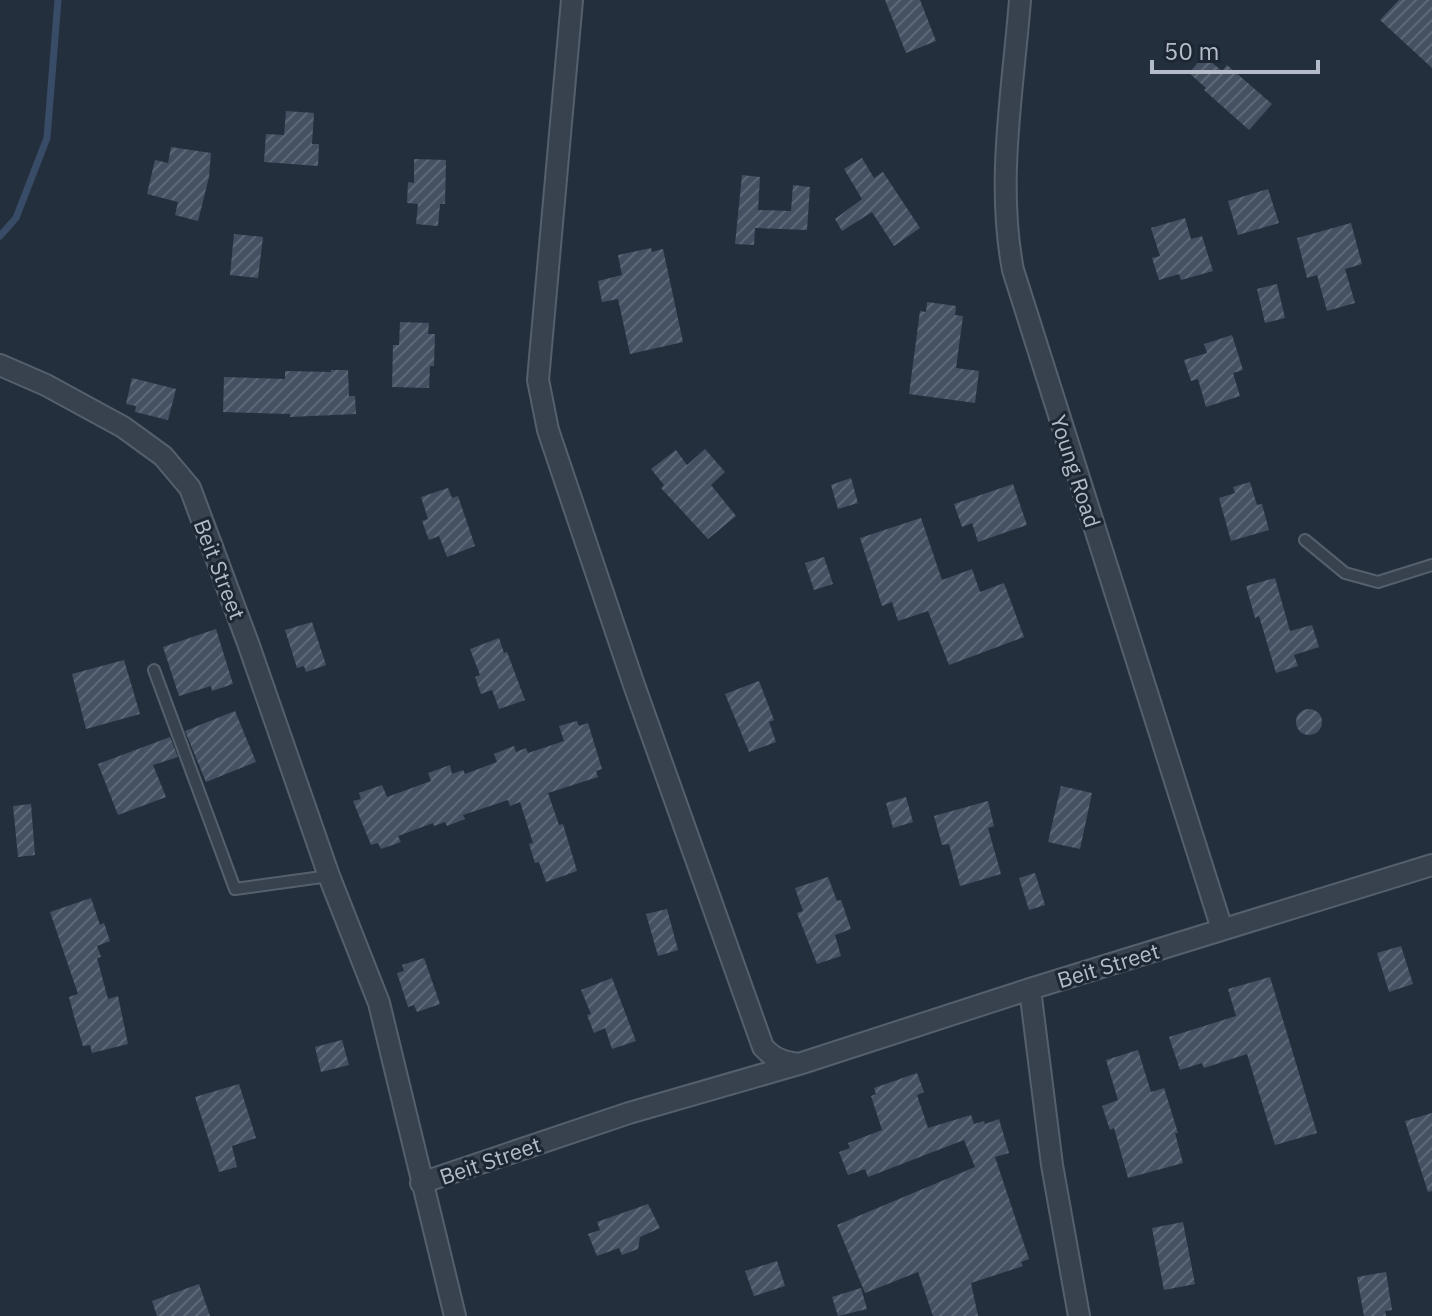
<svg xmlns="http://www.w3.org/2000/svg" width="1432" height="1316" font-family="'IBM Plex Sans',sans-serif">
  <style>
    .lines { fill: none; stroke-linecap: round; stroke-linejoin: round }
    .stream { stroke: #394c67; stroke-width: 7 }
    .building { fill: url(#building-hatch) }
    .service-casing { stroke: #565f6c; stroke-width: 14 }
    .minor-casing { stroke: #565f6c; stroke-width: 24 }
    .service { stroke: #38414e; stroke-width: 10 }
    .minor { stroke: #38414e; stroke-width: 20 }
    .labels { text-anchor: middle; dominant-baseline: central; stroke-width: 6; stroke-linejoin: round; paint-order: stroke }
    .street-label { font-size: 22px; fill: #b4bcc9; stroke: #1d2633 }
  </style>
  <defs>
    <pattern id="building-hatch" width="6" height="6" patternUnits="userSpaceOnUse" patternTransform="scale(2)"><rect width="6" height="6" fill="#455162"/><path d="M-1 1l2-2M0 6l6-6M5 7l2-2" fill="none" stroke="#5d6877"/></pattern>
  </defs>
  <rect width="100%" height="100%" fill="#242f3e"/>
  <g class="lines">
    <path class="stream" d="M 0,236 L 16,218 L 47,138 L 58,0"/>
  </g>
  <path class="building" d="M 885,0 L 920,0 L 936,41 L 906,53 Z
    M 1399,0 L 1432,0 L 1432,68 L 1380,20 Z
    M 1204,56 L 1222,71 L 1227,65 L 1272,104 L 1249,130 L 1204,90 L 1206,88 L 1189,73 Z
    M 286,111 L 314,113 L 312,144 L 319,144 L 318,166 L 264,162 L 266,134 L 284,135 Z
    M 171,147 L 211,153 L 209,177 L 198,221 L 175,215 L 178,202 L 147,194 L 155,160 L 168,163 Z
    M 862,158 L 874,178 L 883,172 L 920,228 L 894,246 L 872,212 L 842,231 L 835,219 L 862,199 L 844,169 Z
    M 414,159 L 446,160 L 445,204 L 440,204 L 438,226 L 416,224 L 418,204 L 407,203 L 408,182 L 414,183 Z
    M 742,175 L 760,177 L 758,210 L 791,211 L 793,185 L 810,187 L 807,230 L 755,228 L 754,245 L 735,244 Z
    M 1268,189 L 1279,223 L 1238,235 L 1228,201 Z
    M 1185,218 L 1191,239 L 1202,236 L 1213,271 L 1181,280 L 1179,274 L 1159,280 L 1152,258 L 1160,256 L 1151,228 Z
    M 1351,223 L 1362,264 L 1345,269 L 1355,303 L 1327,311 L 1317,275 L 1307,278 L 1297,238 Z
    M 234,234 L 263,237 L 258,278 L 230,275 Z
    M 651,248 L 652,252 L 663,249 L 683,342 L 630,354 L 618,299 L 602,302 L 598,281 L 622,275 L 618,255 Z
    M 1277,284 L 1285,318 L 1265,323 L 1257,289 Z
    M 927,302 L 956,306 L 955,315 L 963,316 L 956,368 L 979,371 L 975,403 L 909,394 L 920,311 L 926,312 Z
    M 400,322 L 429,323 L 428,334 L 435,334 L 434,366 L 430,366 L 429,388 L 392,387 L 393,345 L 399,345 Z
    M 1232,335 L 1243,370 L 1233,373 L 1240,396 L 1206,407 L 1198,379 L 1191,381 L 1184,360 L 1207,353 L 1204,344 Z
    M 331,370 L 348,370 L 349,396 L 355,396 L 356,414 L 290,417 L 290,414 L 223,412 L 224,377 L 285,379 L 285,371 L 331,372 Z
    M 132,378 L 176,389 L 168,420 L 135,412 L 136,406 L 126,404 Z
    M 705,449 L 725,472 L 711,485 L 736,516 L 708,539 L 661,488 L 664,485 L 651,469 L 676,450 L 687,465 Z
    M 851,478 L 858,503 L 838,509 L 831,485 Z
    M 1250,482 L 1257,505 L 1262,504 L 1269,530 L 1231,541 L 1219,498 L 1235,493 L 1233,487 Z
    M 1013,484 L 1027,525 L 978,542 L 972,523 L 962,527 L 954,504 Z
    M 448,488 L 452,498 L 458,496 L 475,546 L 447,557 L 439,536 L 429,540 L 422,521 L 428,519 L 421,497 Z
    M 921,518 L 942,580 L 972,569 L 980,592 L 1004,583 L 1024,637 L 949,665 L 928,611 L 898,621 L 892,602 L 882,606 L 860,538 Z
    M 824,557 L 833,584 L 814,590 L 805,563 Z
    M 1275,578 L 1290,631 L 1312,625 L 1319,647 L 1294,655 L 1298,666 L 1276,673 L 1259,616 L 1255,618 L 1246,586 Z
    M 312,622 L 326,665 L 306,672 L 304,666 L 297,668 L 285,630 Z
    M 216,629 L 233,684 L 212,691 L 211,686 L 179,696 L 163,647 Z
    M 499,638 L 504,653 L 507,652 L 525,700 L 499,709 L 492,690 L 481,694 L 475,677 L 480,675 L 470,649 Z
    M 124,660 L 140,714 L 86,729 L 72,674 Z
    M 759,681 L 774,720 L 769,722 L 776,742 L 749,752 L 725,694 Z
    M1296 722a13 13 0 1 1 26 0a13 13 0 1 1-26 0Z
    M 235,711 L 256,762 L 206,782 L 185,731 Z
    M 577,721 L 579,726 L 588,723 L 602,769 L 596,771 L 598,777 L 548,793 L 559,825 L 563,824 L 577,871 L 546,882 L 539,862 L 535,863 L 529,844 L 533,843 L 520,802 L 510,806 L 508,800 L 463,815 L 465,819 L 447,826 L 445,822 L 434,826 L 433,823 L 398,836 L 401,842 L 381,849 L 378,843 L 371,845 L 353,801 L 361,799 L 359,793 L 382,785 L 387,797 L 431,781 L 428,773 L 450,765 L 452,774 L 463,770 L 465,774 L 497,762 L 494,754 L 514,746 L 516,752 L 526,748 L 528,753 L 564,741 L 559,726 Z
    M 170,737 L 178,757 L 153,765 L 166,797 L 118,815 L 98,764 Z
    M 1061,786 L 1092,793 L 1080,849 L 1048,842 Z
    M 906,797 L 913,822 L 893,828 L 886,803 Z
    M 988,801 L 994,826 L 988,828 L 1001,874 L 960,886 L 949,844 L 942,845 L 934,816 Z
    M 31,804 L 35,855 L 18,857 L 13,806 Z
    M 1035,873 L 1045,905 L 1029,910 L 1019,878 Z
    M 828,877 L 837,901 L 841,900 L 851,929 L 835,935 L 841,956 L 817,964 L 797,913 L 803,911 L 795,888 Z
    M 91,898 L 100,925 L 104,923 L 110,941 L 97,946 L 101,957 L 97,958 L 108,999 L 118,996 L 128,1044 L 92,1053 L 90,1045 L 83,1046 L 75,1020 L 69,997 L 78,994 L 50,912 Z
    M 667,909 L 678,950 L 658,956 L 646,914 Z
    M 1401,946 L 1413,984 L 1389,992 L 1377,953 Z
    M 424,958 L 440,1004 L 417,1012 L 414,1005 L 408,1007 L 397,973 L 404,971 L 402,965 Z
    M 1270,977 L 1317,1133 L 1275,1145 L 1247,1054 L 1204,1068 L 1202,1063 L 1180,1070 L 1169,1037 L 1236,1016 L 1228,989 Z
    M 612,978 L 636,1041 L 612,1049 L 605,1028 L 594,1033 L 587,1015 L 591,1014 L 581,990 Z
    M 342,1040 L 349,1065 L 321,1072 L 315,1047 Z
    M 1138,1050 L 1151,1092 L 1164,1088 L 1178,1133 L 1175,1133 L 1183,1163 L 1128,1178 L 1114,1128 L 1110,1130 L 1102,1106 L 1118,1100 L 1106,1060 Z
    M 917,1073 L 924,1092 L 917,1095 L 928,1128 L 971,1115 L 974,1124 L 984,1121 L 985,1124 L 999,1119 L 1009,1153 L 995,1157 L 1029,1259 L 1021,1262 L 1023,1266 L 971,1283 L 978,1316 L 933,1316 L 918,1272 L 865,1293 L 837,1225 L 975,1167 L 964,1140 L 868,1177 L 865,1169 L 848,1175 L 839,1152 L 850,1148 L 848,1143 L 882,1130 L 871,1096 L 876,1094 L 874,1088 Z
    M 239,1084 L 256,1138 L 232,1146 L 237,1167 L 219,1172 L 195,1097 Z
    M 1432,1113 L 1432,1191 L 1428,1192 L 1405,1121 Z
    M 648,1204 L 660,1228 L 640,1237 L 638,1249 L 622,1255 L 619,1248 L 597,1256 L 588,1234 L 600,1230 L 597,1222 Z
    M 1183,1222 L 1195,1284 L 1164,1290 L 1152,1228 Z
    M 777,1261 L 785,1286 L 754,1296 L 745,1271 Z
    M 1386,1272 L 1392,1310 L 1385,1311 L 1386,1316 L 1364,1316 L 1357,1277 Z
    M 199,1284 L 210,1316 L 157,1316 L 152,1301 Z
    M 861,1288 L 867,1309 L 838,1316 L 832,1297 Z"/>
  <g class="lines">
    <defs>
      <path id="service" d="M 1305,540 L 1345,573 L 1378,582 L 1432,565
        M 154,670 L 235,889 L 329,876"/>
      <path id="minor" d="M 572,0 L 538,380 L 548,430 L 634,685 L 763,1047 C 774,1059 783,1062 799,1064
        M 1020,0 C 1013,89 996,182 1013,270 L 1222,929
        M 0,365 L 46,385 L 123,427 L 163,456 L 190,488 L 248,643 L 329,876 L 379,1003 L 455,1316
        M 1030,989 L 1052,1165 L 1079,1316
        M 421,1183 L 629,1113 L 799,1064 L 1030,989 L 1432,865"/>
    </defs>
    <use href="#service" class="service-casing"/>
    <use href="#minor" class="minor-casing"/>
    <use href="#service" class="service"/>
    <use href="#minor" class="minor"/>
  </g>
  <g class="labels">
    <g class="street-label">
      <text transform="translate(1076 471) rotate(72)">Young Road</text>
      <text transform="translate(220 569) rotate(69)">Beit Street</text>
      <text transform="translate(1108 965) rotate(-17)">Beit Street</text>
      <text transform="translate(490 1160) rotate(-19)">Beit Street</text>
    </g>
  </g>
  <path d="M1152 60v12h166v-12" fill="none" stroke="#b4bcc9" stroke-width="4"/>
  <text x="1164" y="60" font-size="24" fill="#b4bcc9" stroke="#1d2633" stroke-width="6" paint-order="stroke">50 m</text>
</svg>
